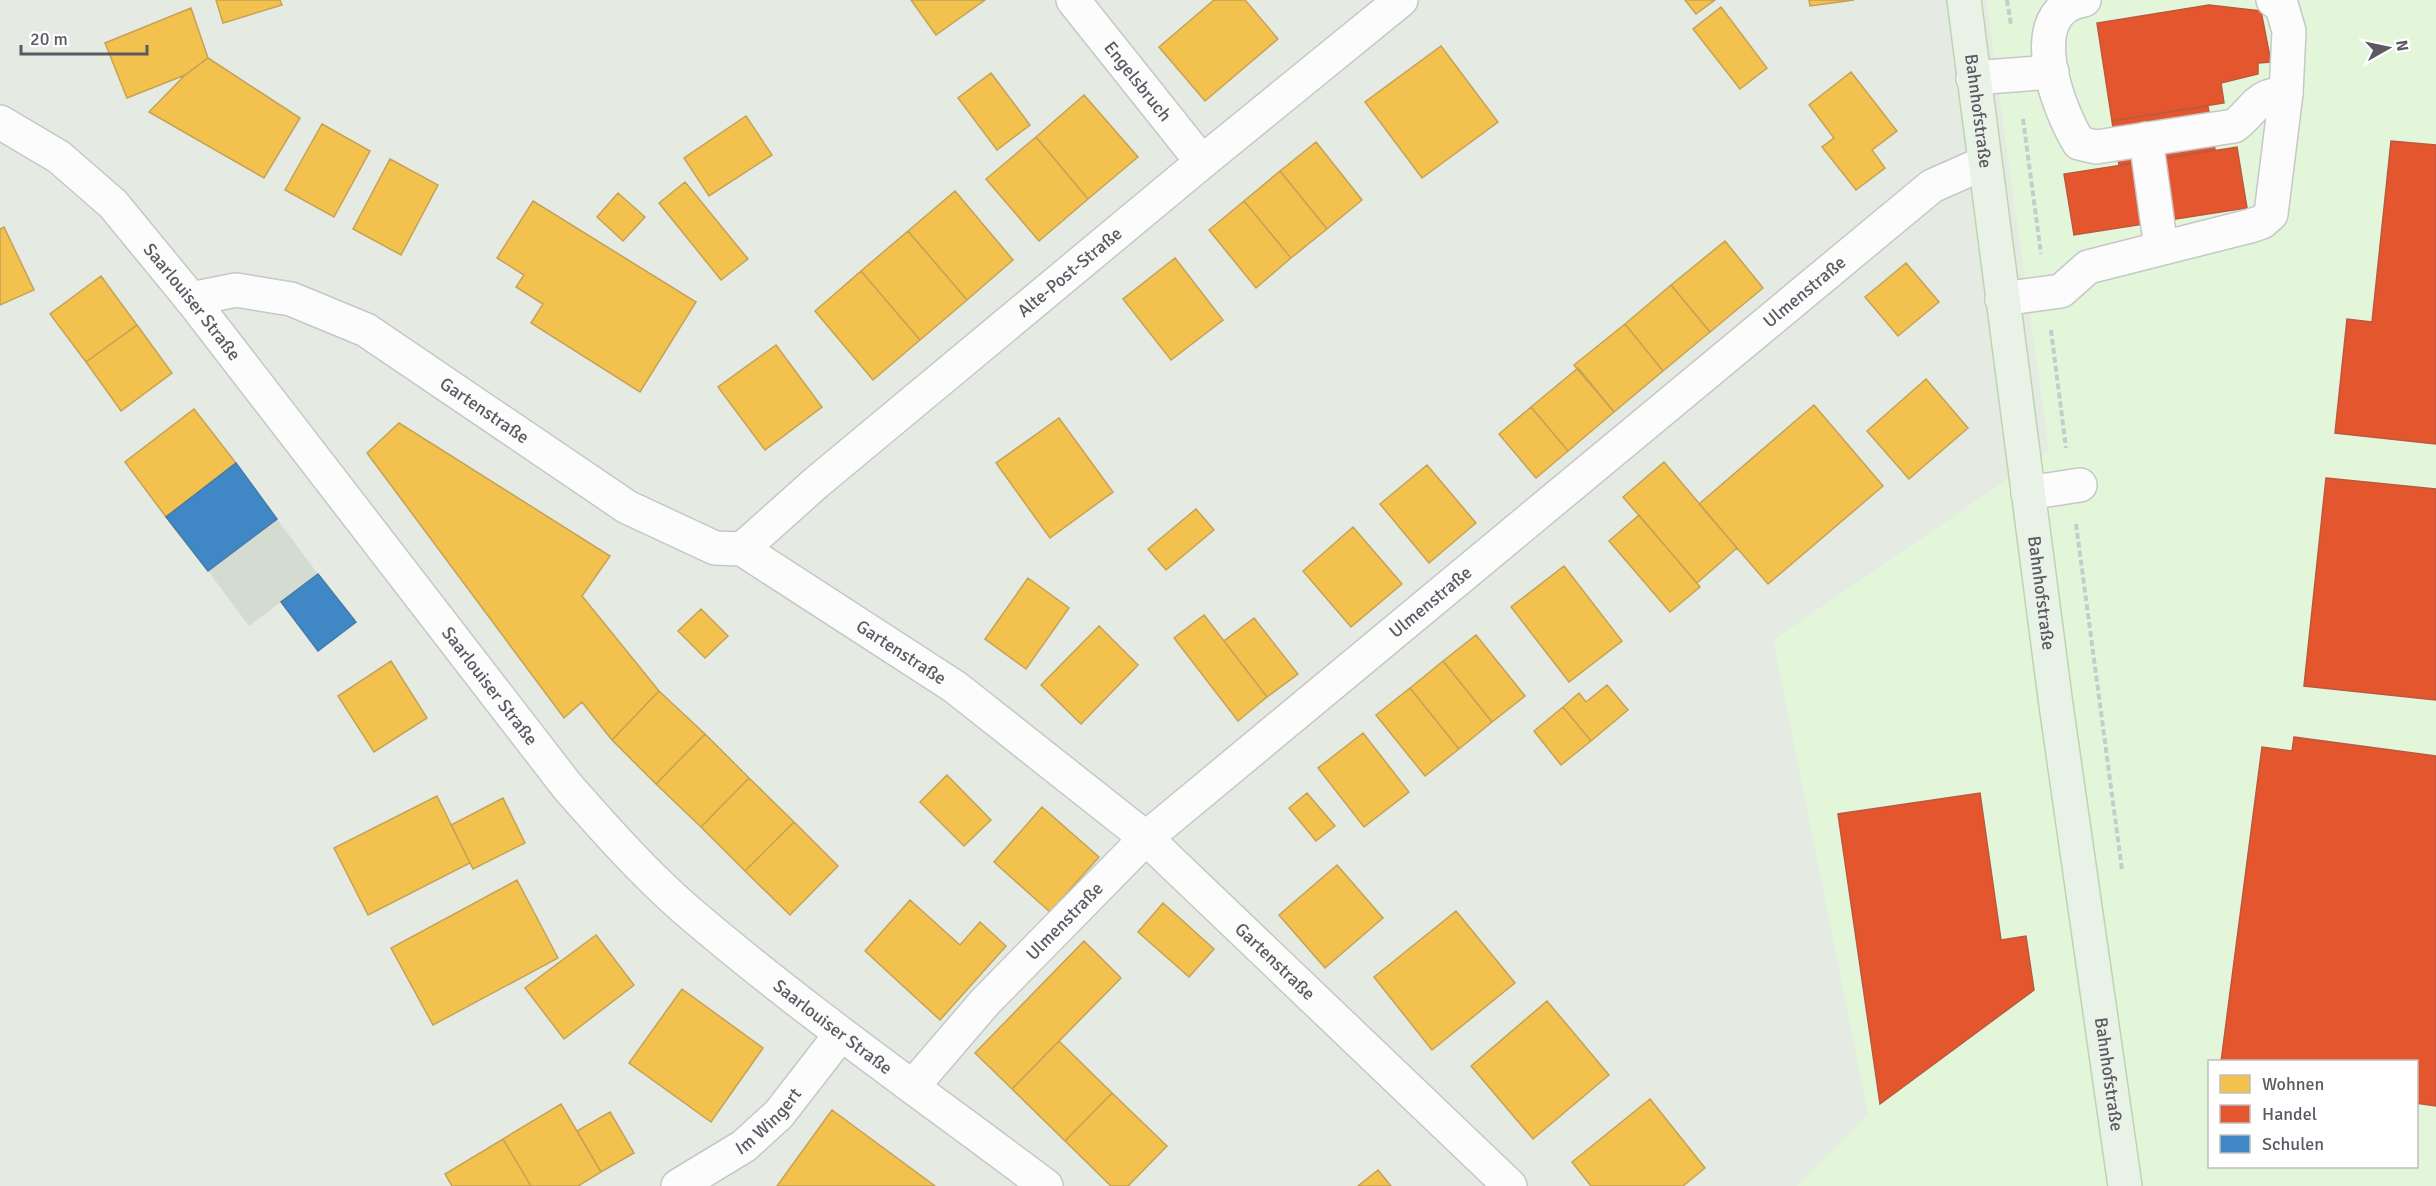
<svg xmlns="http://www.w3.org/2000/svg" width="2436" height="1186" font-family="Signika,sans-serif">
  <style>
    .commercial { fill: #e3f6da; fill-rule: evenodd }
    .education { fill: #d4dcd2 }
    .homes { fill: #f2c14e; stroke: #c5a254; stroke-width: 1.5 }
    .shops { fill: #e4572e; stroke: #bc583e; stroke-width: 1.5 }
    .schools { fill: #3f88c5; stroke: #487aa7; stroke-width: 1.5 }
    .lines { fill: none; stroke-linecap: round; stroke-linejoin: round }
    .minor-casing { stroke: #c6c7c7; stroke-width: 36 }
    .major-casing { stroke: #bdd4af; stroke-width: 36 }
    .path { stroke: #c6cbcd; stroke-width: 4; stroke-dasharray: 6 3; stroke-linecap: butt }
    .minor { stroke: #fbfcfb; stroke-width: 33 }
    .major { stroke: #e9f2e6; stroke-width: 33 }
    .labels { text-anchor: middle; dominant-baseline: central; stroke-width: 6; stroke-linejoin: round; paint-order: stroke }
    .street-label { font-size: 18px; fill: #5d5962; stroke: #fff }
  </style>
  <rect width="100%" height="100%" fill="#e5eae3"/>
  <path class="commercial" d="M 1986,0 L 2436,0 L 2436,1186 L 1797,1186 L 1868,1115 L 1773,640 L 2049,451 ZM 2210,1062 L 2416,1062 L 2416,1166 L 2210,1166 Z"/>
  <path class="education" d="M 277,519 L 318,574 L 249,626 L 208,571 Z"/>
  <path class="homes" d="M 216,0 L 280,0 L 282,5 L 223,23 Z
    M 911,0 L 985,0 L 936,35 Z
    M 1214,0 L 1245,0 L 1278,39 L 1205,101 L 1159,47 Z
    M 1685,0 L 1715,0 L 1696,14 Z
    M 1809,0 L 1854,0 L 1810,6 Z
    M 1721,7 L 1767,68 L 1740,89 L 1693,29 Z
    M 191,8 L 208,58 L 185,75 L 127,98 L 105,43 Z
    M 1441,46 L 1498,122 L 1422,178 L 1365,102 Z
    M 208,58 L 300,118 L 264,178 L 149,112 L 185,75 Z
    M 1851,72 L 1897,131 L 1872,150 L 1885,168 L 1856,190 L 1822,147 L 1834,138 L 1809,105 Z
    M 991,73 L 1030,125 L 997,150 L 958,98 Z
    M 1084,95 L 1138,157 L 1088,199 L 1036,137 Z
    M 746,116 L 772,155 L 709,196 L 684,158 Z
    M 322,124 L 370,151 L 334,217 L 285,190 Z
    M 1036,137 L 1088,199 L 1039,241 L 986,179 Z
    M 1316,142 L 1362,200 L 1327,229 L 1280,171 Z
    M 390,159 L 438,185 L 401,255 L 353,229 Z
    M 1280,171 L 1327,229 L 1291,258 L 1244,201 Z
    M 685,182 L 748,259 L 721,280 L 659,203 Z
    M 955,191 L 1013,260 L 967,300 L 908,231 Z
    M 618,193 L 645,217 L 623,241 L 597,217 Z
    M 533,201 L 696,302 L 640,392 L 531,323 L 543,304 L 516,287 L 524,275 L 497,258 Z
    M 1244,201 L 1291,258 L 1256,288 L 1209,230 Z
    M 4,227 L 34,290 L 0,305 L 0,229 Z
    M 908,231 L 967,300 L 920,340 L 861,271 Z
    M 1725,241 L 1763,288 L 1710,332 L 1671,285 Z
    M 1175,258 L 1223,320 L 1171,360 L 1123,299 Z
    M 1906,263 L 1939,302 L 1898,336 L 1865,297 Z
    M 861,271 L 920,340 L 873,380 L 815,311 Z
    M 101,276 L 137,325 L 86,362 L 50,314 Z
    M 1671,285 L 1710,332 L 1663,371 L 1625,324 Z
    M 1625,324 L 1663,371 L 1614,412 L 1574,365 Z
    M 137,325 L 172,373 L 121,411 L 86,362 Z
    M 776,345 L 822,407 L 765,450 L 718,387 Z
    M 1578,368 L 1614,412 L 1568,451 L 1531,407 Z
    M 1926,379 L 1968,428 L 1909,479 L 1867,431 Z
    M 1814,405 L 1883,486 L 1768,584 L 1699,504 Z
    M 1531,407 L 1568,451 L 1536,478 L 1499,434 Z
    M 194,409 L 236,463 L 166,517 L 125,462 Z
    M 1059,418 L 1113,492 L 1050,538 L 996,463 Z
    M 399,423 L 610,556 L 582,596 L 659,691 L 612,740 L 582,702 L 564,718 L 367,453 Z
    M 1664,462 L 1737,548 L 1697,583 L 1623,497 Z
    M 1427,465 L 1476,523 L 1429,563 L 1380,504 Z
    M 1196,509 L 1214,530 L 1166,570 L 1148,549 Z
    M 1639,515 L 1700,587 L 1670,612 L 1609,541 Z
    M 1353,527 L 1402,584 L 1351,627 L 1303,571 Z
    M 1564,566 L 1622,641 L 1569,682 L 1511,607 Z
    M 1028,578 L 1069,608 L 1026,669 L 985,639 Z
    M 701,609 L 728,636 L 705,658 L 678,631 Z
    M 1204,615 L 1267,697 L 1238,721 L 1174,638 Z
    M 1254,618 L 1298,674 L 1267,697 L 1224,641 Z
    M 1099,626 L 1138,665 L 1081,724 L 1041,685 Z
    M 1476,635 L 1525,696 L 1492,722 L 1443,661 Z
    M 391,661 L 427,718 L 374,752 L 338,696 Z
    M 1443,661 L 1492,722 L 1459,749 L 1410,688 Z
    M 1607,685 L 1628,710 L 1591,741 L 1563,707 L 1579,693 L 1586,702 Z
    M 1410,688 L 1459,749 L 1425,776 L 1376,715 Z
    M 659,691 L 705,734 L 656,784 L 612,740 Z
    M 1563,707 L 1591,741 L 1561,765 L 1534,731 Z
    M 1363,733 L 1409,792 L 1364,827 L 1318,768 Z
    M 705,734 L 749,778 L 701,827 L 656,784 Z
    M 947,775 L 991,820 L 964,846 L 920,802 Z
    M 749,778 L 794,822 L 745,871 L 701,827 Z
    M 1307,793 L 1335,826 L 1316,841 L 1289,808 Z
    M 437,796 L 470,863 L 368,915 L 334,848 Z
    M 503,798 L 525,843 L 473,869 L 451,825 Z
    M 1042,807 L 1099,857 L 1050,912 L 994,862 Z
    M 794,822 L 838,866 L 790,915 L 745,871 Z
    M 1337,865 L 1383,918 L 1325,968 L 1279,915 Z
    M 517,880 L 558,958 L 433,1025 L 391,948 Z
    M 910,900 L 960,945 L 980,922 L 1006,946 L 940,1020 L 865,951 Z
    M 1163,903 L 1214,949 L 1189,977 L 1138,932 Z
    M 1456,911 L 1515,983 L 1432,1050 L 1374,977 Z
    M 596,935 L 634,985 L 564,1039 L 525,988 Z
    M 1084,941 L 1121,978 L 1012,1089 L 975,1053 Z
    M 682,989 L 763,1048 L 711,1122 L 629,1063 Z
    M 1547,1001 L 1609,1075 L 1533,1139 L 1471,1066 Z
    M 1059,1041 L 1112,1093 L 1065,1141 L 1012,1089 Z
    M 1112,1093 L 1167,1146 L 1128,1186 L 1111,1186 L 1065,1141 Z
    M 1650,1099 L 1705,1168 L 1683,1186 L 1591,1186 L 1572,1162 Z
    M 561,1104 L 601,1172 L 578,1186 L 531,1186 L 503,1139 Z
    M 832,1110 L 935,1186 L 777,1186 Z
    M 610,1112 L 634,1153 L 601,1172 L 577,1131 Z
    M 503,1139 L 531,1186 L 452,1186 L 445,1174 Z
    M 1378,1170 L 1391,1186 L 1358,1186 Z"/>
  <path class="shops" d="M 2209,5 L 2261,11 L 2271,62 L 2258,63 L 2258,74 L 2221,83 L 2224,103 L 2112,121 L 2097,23 Z
    M 2208,106 L 2215,150 L 2119,165 L 2112,121 Z
    M 2391,141 L 2436,145 L 2436,444 L 2335,433 L 2347,319 L 2372,322 Z
    M 2237,147 L 2247,208 L 2074,235 L 2064,174 Z
    M 2326,478 L 2436,489 L 2436,700 L 2304,686 Z
    M 2294,737 L 2436,756 L 2436,1106 L 2416,1103 L 2416,1062 L 2221,1062 L 2262,747 L 2292,751 Z
    M 1980,793 L 2001,940 L 2026,936 L 2034,990 L 1880,1104 L 1838,814 Z"/>
  <path class="schools" d="M 236,463 L 277,519 L 208,571 L 166,517 Z
    M 318,574 L 356,622 L 318,651 L 281,602 Z"/>
  <g class="lines">
    <defs>
      <g id="minor">
        <path id="s1" d="M 1073,0 L 1202,162"/>
        <path d="M 2084,0 C 2020,10 2058,109 2079,143 L 2096,147 L 2234,126 C 2247,117 2255,102 2267,97 C 2273,95 2280,94 2286,93"/>
        <path d="M 1973,78 L 2052,72"/>
        <path id="s2" d="M 0,122 L 59,157 L 113,204 L 191,299 L 567,786 C 604,828 642,871 684,908 C 799,1007 925,1095 1046,1186"/>
        <path d="M 2146,139 L 2161,248"/>
        <path id="s3" d="M 191,299 L 236,290 L 291,299 L 366,330 L 627,507 L 715,548 L 742,549 L 955,687 L 1146,838 L 1510,1186"/>
        <path d="M 2002,299 L 2061,291 L 2088,267 L 2250,226 L 2262,222 L 2271,214 L 2286,93 L 2289,31 L 2282,7 L 2273,0"/>
        <path d="M 2028,493 L 2080,485"/>
        <path id="s4" d="M 742,549 L 817,482 L 1202,162 L 1401,0"/>
        <path id="s5" d="M 913,1086 L 985,1002 L 1146,838 L 1932,186 L 1984,163"/>
        <path id="s6" d="M 678,1186 L 744,1146 L 779,1114 L 841,1034"/>
      </g>
      <g id="major">
        <path id="s7" d="M 1964,0 L 2056,705 L 2125,1186"/>
      </g>
    </defs>
    <use href="#minor" class="minor-casing"/>
    <use href="#major" class="major-casing"/>
    <path class="path" d="M 2007,0 L 2011,25
      M 2023,119 L 2041,254
      M 2051,330 L 2066,448
      M 2076,524 L 2122,870"/>
    <use href="#minor" class="minor"/>
    <use href="#major" class="major"/>
  </g>
  <g class="labels">
    <g class="street-label">
      <text stroke="none"><textPath href="#s1" startOffset="104">Engelsbruch</textPath></text>
      <text stroke="none"><textPath href="#s7" startOffset="112">Bahnhofstraße</textPath></text>
      <text stroke="none"><textPath href="#s4" startOffset="429">Alte-Post-Straße</textPath></text>
      <text stroke="none"><textPath href="#s5" startOffset="1196">Ulmenstraße</textPath></text>
      <text stroke="none"><textPath href="#s2" startOffset="266">Saarlouiser Straße</textPath></text>
      <text stroke="none"><textPath href="#s3" startOffset="326">Gartenstraße</textPath></text>
      <text stroke="none"><textPath href="#s7" startOffset="598">Bahnhofstraße</textPath></text>
      <text stroke="none"><textPath href="#s5" startOffset="710">Ulmenstraße</textPath></text>
      <text stroke="none"><textPath href="#s3" startOffset="812">Gartenstraße</textPath></text>
      <text stroke="none"><textPath href="#s2" startOffset="752">Saarlouiser Straße</textPath></text>
      <text stroke="none"><textPath href="#s5" startOffset="224">Ulmenstraße</textPath></text>
      <text stroke="none"><textPath href="#s3" startOffset="1298">Gartenstraße</textPath></text>
      <text stroke="none"><textPath href="#s2" startOffset="1238">Saarlouiser Straße</textPath></text>
      <text stroke="none"><textPath href="#s7" startOffset="1084">Bahnhofstraße</textPath></text>
      <text stroke="none"><textPath href="#s6" startOffset="112">Im Wingert</textPath></text>
    </g>
  </g>
  <rect x="2208" y="1060" width="210" height="108" fill="#ffffff" stroke="#bebdc0" stroke-width="1.5"/>
  <rect x="2220" y="1075" width="30" height="18" fill="#f2c14e" stroke="#bebdc0" stroke-width="1.5"/>
  <text x="2262" y="1090" font-size="18" fill="#5d5962">Wohnen</text>
  <rect x="2220" y="1105" width="30" height="18" fill="#e4572e" stroke="#bebdc0" stroke-width="1.5"/>
  <text x="2262" y="1120" font-size="18" fill="#5d5962">Handel</text>
  <rect x="2220" y="1135" width="30" height="18" fill="#3f88c5" stroke="#bebdc0" stroke-width="1.5"/>
  <text x="2262" y="1150" font-size="18" fill="#5d5962">Schulen</text>
  <g transform="translate(2388 48) rotate(81)" stroke="#ffffff" stroke-width="4.5" paint-order="stroke">
  <path d="M0-4.5L10 22L0 15L-10 22Z" fill="#5d5962"/>
  <text y="-9" font-size="16" font-weight="bold" text-anchor="middle" fill="#5d5962">N</text>
  </g>
  <path d="M21 45v9h126v-9" fill="none" stroke="#5d5962" stroke-width="3"/>
  <text x="30" y="45" font-size="18" fill="#5d5962" stroke="#ffffff" stroke-width="4.5" paint-order="stroke">20 m</text>
</svg>
